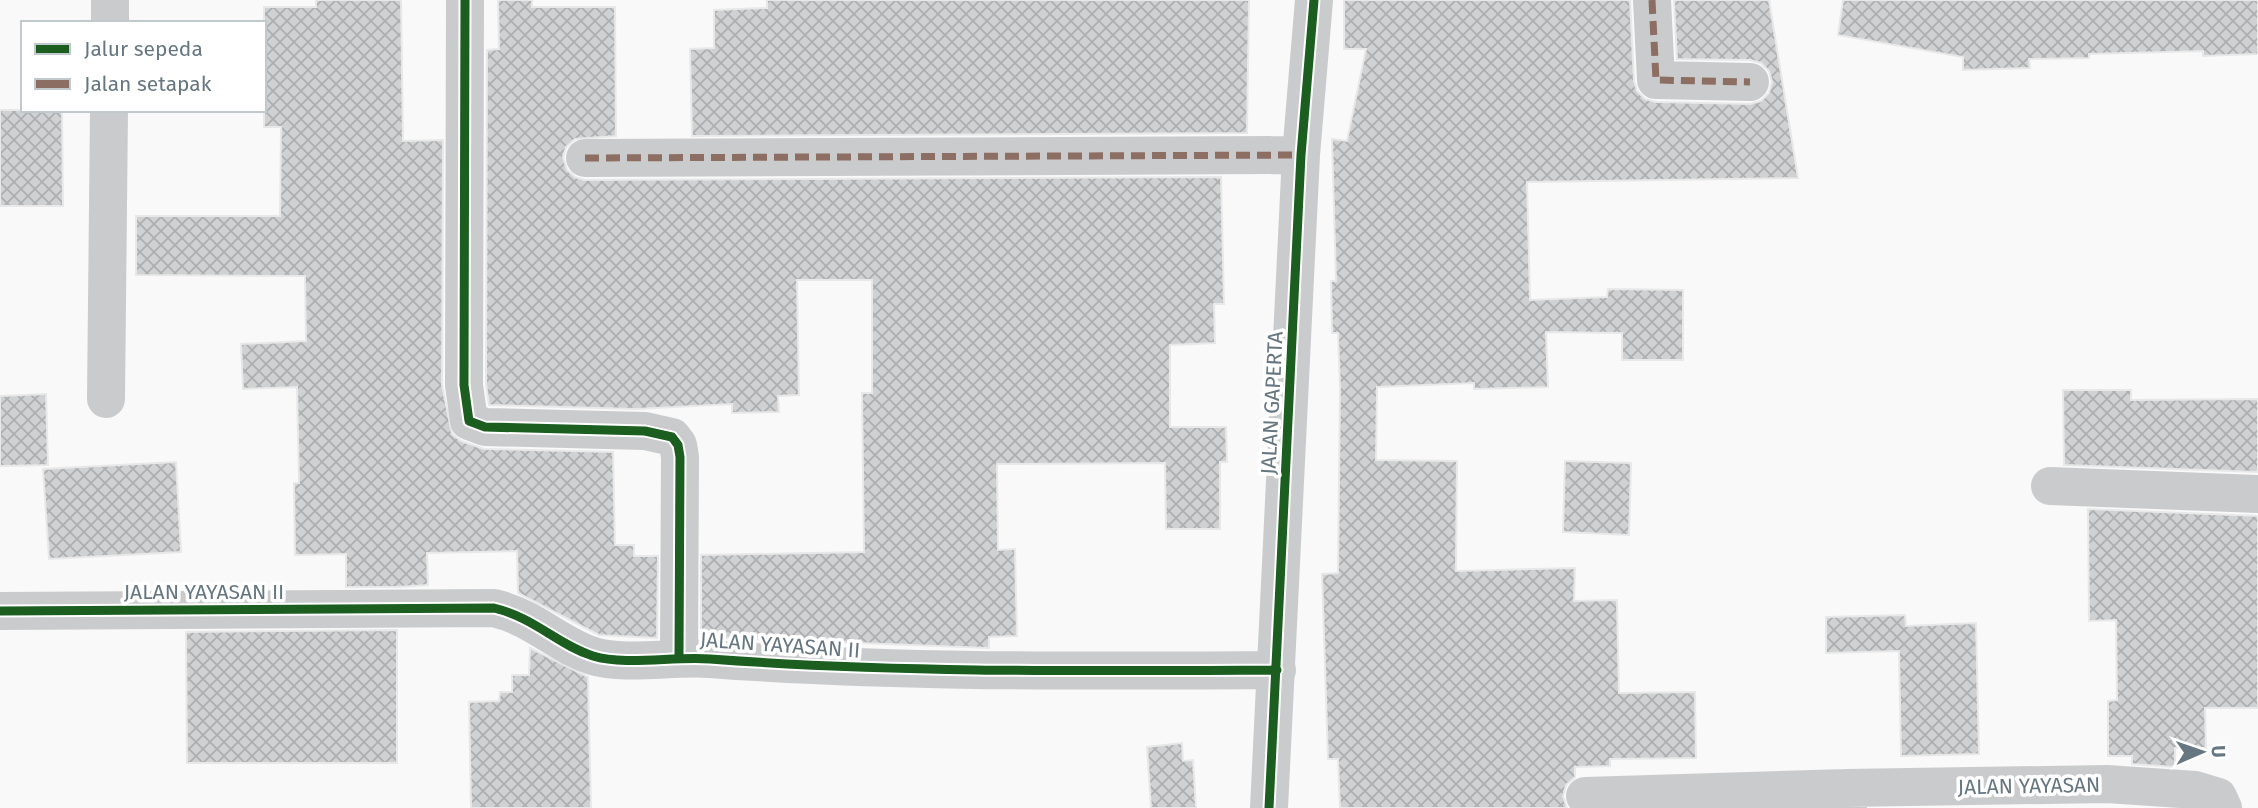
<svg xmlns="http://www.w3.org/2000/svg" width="2258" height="808" font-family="'Fira Sans',sans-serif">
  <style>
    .building { fill: url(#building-cross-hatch); stroke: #e8e8e8; stroke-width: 2 }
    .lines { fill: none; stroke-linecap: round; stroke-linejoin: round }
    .minor { stroke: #cacbcc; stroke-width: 38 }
    .quiet { stroke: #8d6e63; stroke-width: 7; stroke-dasharray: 14 7; stroke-linecap: butt }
    .cycleway-casing { stroke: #fff; stroke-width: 13 }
    .cycleway { stroke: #1b5e20; stroke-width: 9 }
    .labels { text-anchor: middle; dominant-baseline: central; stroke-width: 7; stroke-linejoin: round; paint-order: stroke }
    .street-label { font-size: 21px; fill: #667781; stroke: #fff }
  </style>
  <defs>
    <pattern id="building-cross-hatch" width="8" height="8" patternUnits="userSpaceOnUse" patternTransform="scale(1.75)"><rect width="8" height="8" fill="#cfd1d2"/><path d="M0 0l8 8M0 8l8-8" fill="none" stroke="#acaeb0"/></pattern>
  </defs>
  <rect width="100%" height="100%" fill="#f9f9f9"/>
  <path class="building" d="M 316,0 L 401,0 L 403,141 L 443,140 L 442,385 L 452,434 L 461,441 L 484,449 L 613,452 L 615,545 L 634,545 L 634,556 L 658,556 L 657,638 L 599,635 L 518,593 L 517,551 L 427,553 L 428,585 L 397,587 L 346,587 L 346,554 L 295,555 L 294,483 L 299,483 L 297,387 L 243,389 L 241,344 L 306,341 L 305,276 L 136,275 L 136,216 L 280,216 L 281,127 L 264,127 L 264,7 L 316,7 Z
    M 498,0 L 532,0 L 532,7 L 615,7 L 616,136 L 575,139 L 566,147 L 563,157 L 567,170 L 575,177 L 584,180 L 1221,177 L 1224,304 L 1214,304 L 1215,343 L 1170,345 L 1170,427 L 1226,427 L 1227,462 L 1220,462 L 1220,529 L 1166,529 L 1165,463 L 997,464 L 998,550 L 1015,549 L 1017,636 L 989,637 L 989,648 L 701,637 L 701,555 L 864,552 L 862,393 L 872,393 L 872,280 L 797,280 L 799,395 L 778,396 L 779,412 L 732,413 L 732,404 L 636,409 L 489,405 L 486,384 L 487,50 L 499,49 Z
    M 767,0 L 1249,0 L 1247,133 L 692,136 L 690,49 L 714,48 L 714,10 L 767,8 Z
    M 1344,0 L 1630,0 L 1634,81 L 1637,91 L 1645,99 L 1656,102 L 1750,104 L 1761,101 L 1769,93 L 1772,82 L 1769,71 L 1761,63 L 1750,60 L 1677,59 L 1674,0 L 1769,0 L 1798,178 L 1527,182 L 1530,300 L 1607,297 L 1608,289 L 1683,290 L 1683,360 L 1622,360 L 1622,333 L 1546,332 L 1548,387 L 1474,389 L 1474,383 L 1377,387 L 1376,460 L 1457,461 L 1456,571 L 1575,568 L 1574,601 L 1617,600 L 1619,693 L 1695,692 L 1696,758 L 1610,759 L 1610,766 L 1575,767 L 1575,777 L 1566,785 L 1563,796 L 1567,808 L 1340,808 L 1338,759 L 1328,759 L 1322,574 L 1338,573 L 1340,388 L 1338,333 L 1332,333 L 1331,281 L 1336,281 L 1332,139 L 1347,141 L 1366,49 L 1344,49 Z
    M 1843,0 L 2258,0 L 2258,54 L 2203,56 L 2203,51 L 2089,54 L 2089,58 L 2029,59 L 2030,68 L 1963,70 L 1963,57 L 1838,35 Z
    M 0,110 L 62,110 L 63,206 L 0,206 Z
    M 2063,390 L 2131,390 L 2131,400 L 2258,399 L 2258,472 L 2064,465 Z
    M 46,394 L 48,465 L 0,466 L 0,396 Z
    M 1565,461 L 1631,463 L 1629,535 L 1563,532 Z
    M 176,462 L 181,552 L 49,559 L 43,469 Z
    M 2088,509 L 2258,516 L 2258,708 L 2205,708 L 2206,748 L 2175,748 L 2175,767 L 2132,764 L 2132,756 L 2108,756 L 2108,701 L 2117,700 L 2116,620 L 2089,621 Z
    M 1905,615 L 1906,626 L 1976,623 L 1979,754 L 1901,756 L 1899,651 L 1826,653 L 1826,617 Z
    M 397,630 L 397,763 L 187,763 L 186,632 Z
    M 530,648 L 588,677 L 591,808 L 471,808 L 469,702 L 499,701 L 500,692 L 512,692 L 512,675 L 529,675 Z
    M 1182,743 L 1183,761 L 1193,760 L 1196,808 L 1151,808 L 1147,747 Z"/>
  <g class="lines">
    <path class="minor" d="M 465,0 L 464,385 L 469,421 L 485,427 L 645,431 L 672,437 L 678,445 L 680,457 L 679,656
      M 1652,0 L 1656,80 L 1750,82
      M 110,23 L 110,0
      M 585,158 L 1301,155
      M 106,399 L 109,110
      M 2050,486 L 2258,494
      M 0,611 L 494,608 C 535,618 558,645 593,656 C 626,666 674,656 710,659 C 899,673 1087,671 1277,670
      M 1585,796 L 1846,788
      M 1269,808 L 1301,155 L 1314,0
      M 1848,808 L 1846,788 L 2107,784 L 2195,790 L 2218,797 L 2223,808"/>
    <path class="quiet" d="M 1652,0 L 1656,80 L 1750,82
      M 585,158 L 1301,155"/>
    <defs>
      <path id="cycleway" d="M 465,0 L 464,385 L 469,421 L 485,427 L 645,431 L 672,437 L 678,445 L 680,457 L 679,656
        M 0,611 L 494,608 C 535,618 558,645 593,656 C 626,666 674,656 710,659 C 899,673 1087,671 1277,670
        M 1269,808 L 1301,155 L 1314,0"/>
    </defs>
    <use href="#cycleway" class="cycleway-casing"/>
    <use href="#cycleway" class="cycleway"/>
  </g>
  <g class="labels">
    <g class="street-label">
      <text transform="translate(1272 403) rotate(-87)">JALAN GAPERTA</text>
      <text x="204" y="592">JALAN YAYASAN II</text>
      <text transform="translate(780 645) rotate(4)">JALAN YAYASAN II</text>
      <text transform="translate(2029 786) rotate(-1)">JALAN YAYASAN</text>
    </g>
  </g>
  <rect x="21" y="21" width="245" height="91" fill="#ffffff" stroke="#c2c9cd" stroke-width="2"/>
  <rect x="35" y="44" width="35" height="10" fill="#1b5e20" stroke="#c2c9cd" stroke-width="2"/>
  <text x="84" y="56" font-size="21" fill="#667781">Jalur sepeda</text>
  <rect x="35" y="79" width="35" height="10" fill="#8d6e63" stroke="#c2c9cd" stroke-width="2"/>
  <text x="84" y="91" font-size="21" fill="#667781">Jalan setapak</text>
  <g transform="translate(2202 752) rotate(88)" stroke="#ffffff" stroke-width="5" paint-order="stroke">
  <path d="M0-5L12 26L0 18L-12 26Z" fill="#667781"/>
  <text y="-10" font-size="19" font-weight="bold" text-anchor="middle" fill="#667781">U</text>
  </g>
</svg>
